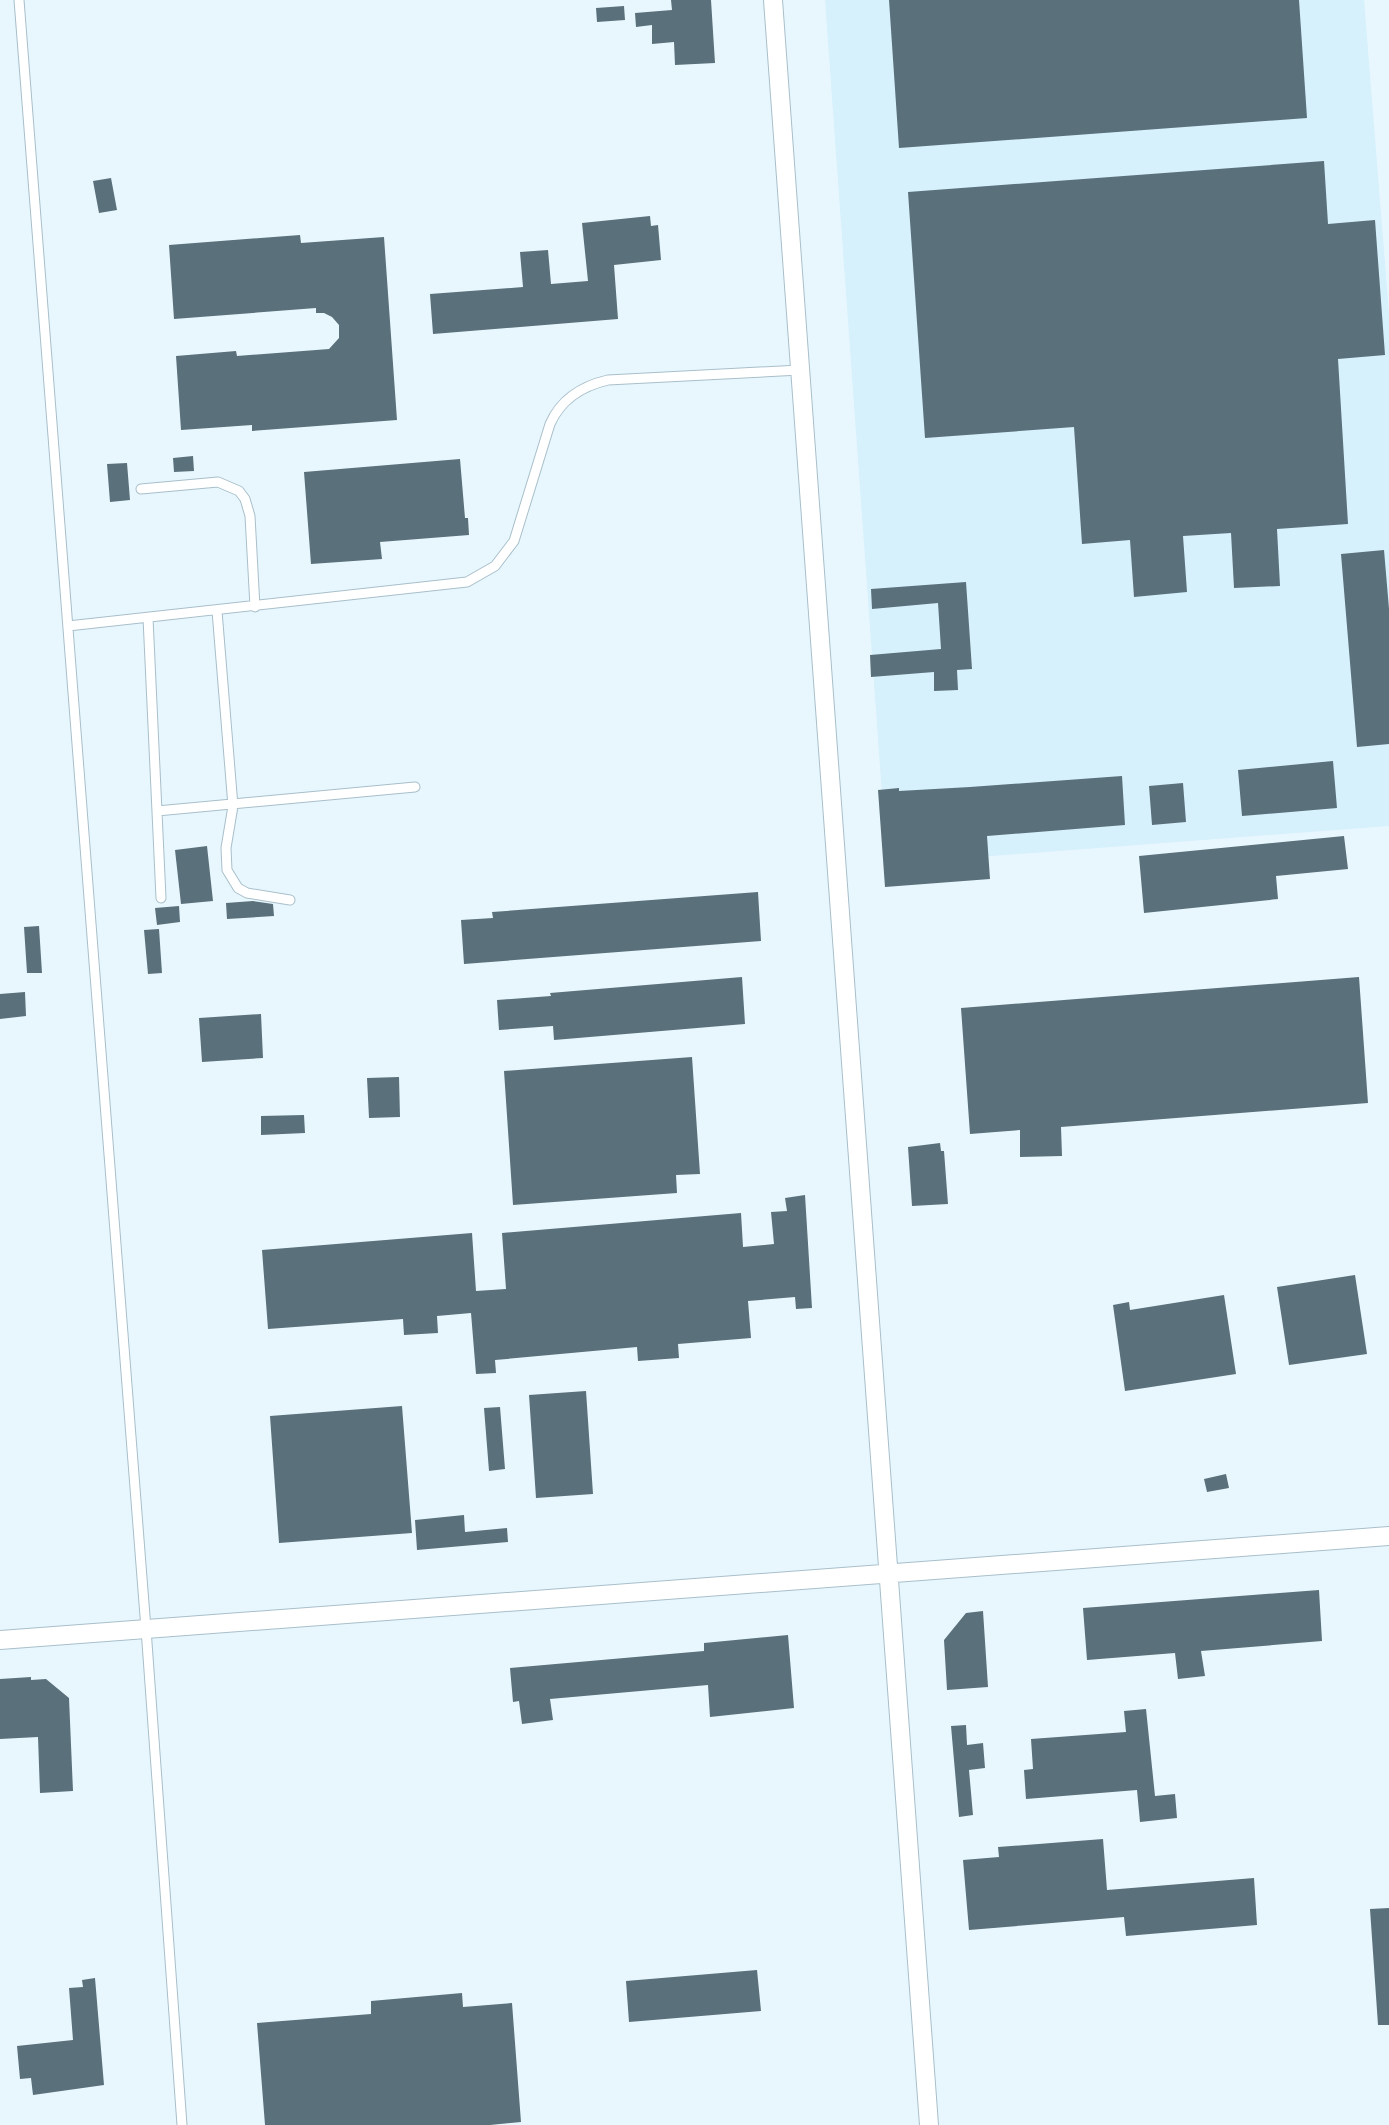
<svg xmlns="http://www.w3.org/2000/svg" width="1389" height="2125" font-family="'PT Sans',sans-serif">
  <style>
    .built { fill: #d6f0fc }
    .building { fill: #5a707a }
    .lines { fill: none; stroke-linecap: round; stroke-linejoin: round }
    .lane-casing { stroke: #a8bfca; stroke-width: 11 }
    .street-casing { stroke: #a8bfca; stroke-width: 20 }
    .lane { stroke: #fff; stroke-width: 9 }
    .street { stroke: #fff; stroke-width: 18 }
  </style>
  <rect width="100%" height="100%" fill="#e8f7fe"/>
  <path class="built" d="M 825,0 L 1364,0 L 1389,314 L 1389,826 L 887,864 Z"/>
  <path class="building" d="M 671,0 L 711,0 L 715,63 L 675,65 L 674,42 L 652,44 L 652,25 L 636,27 L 635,13 L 672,10 Z
    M 889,0 L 1299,0 L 1307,118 L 899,148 Z
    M 624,6 L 625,20 L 597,22 L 596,8 Z
    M 1324,161 L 1328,224 L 1375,220 L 1385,355 L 1338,359 L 1348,524 L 1277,529 L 1280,586 L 1234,588 L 1231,533 L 1183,536 L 1187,592 L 1134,597 L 1130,540 L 1082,544 L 1074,427 L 925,438 L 908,192 Z
    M 111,178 L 117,210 L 99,213 L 93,181 Z
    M 650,216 L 651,226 L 658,225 L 661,260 L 614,265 L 618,319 L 433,334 L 430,294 L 523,287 L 520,252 L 548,250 L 551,284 L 588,281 L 582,223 Z
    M 300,235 L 301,243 L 384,237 L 397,420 L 252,431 L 252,425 L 181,430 L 176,356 L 236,351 L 237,356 L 329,349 L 339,338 L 339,325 L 332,317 L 324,313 L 316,313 L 316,308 L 174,319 L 169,245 Z
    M 193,456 L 194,471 L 174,472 L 173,458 Z
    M 460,459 L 465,518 L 468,518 L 469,535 L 380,542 L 382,559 L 311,564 L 304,472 Z
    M 127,463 L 130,500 L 110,502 L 107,464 Z
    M 1384,550 L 1389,609 L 1389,744 L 1357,747 L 1341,554 Z
    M 966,582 L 972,669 L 957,670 L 958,690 L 934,691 L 934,672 L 871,677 L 870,655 L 941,649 L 938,603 L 872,609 L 871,589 Z
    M 1333,761 L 1337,808 L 1242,816 L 1238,770 Z
    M 1122,776 L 1125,825 L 987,836 L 990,879 L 885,887 L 878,790 L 899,788 L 899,791 L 970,787 Z
    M 1183,783 L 1186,822 L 1152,825 L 1149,786 Z
    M 1344,836 L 1348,869 L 1276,876 L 1278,899 L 1144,913 L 1139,856 Z
    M 207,846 L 213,901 L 181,904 L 175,850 Z
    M 758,892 L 761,941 L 464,964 L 461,920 L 493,918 L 492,912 Z
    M 253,901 L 273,904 L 274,916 L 227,919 L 226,903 Z
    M 179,906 L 180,922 L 157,925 L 155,908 Z
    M 39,926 L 42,973 L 27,973 L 24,927 Z
    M 159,929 L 162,973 L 148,974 L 144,930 Z
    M 742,977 L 745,1024 L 554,1040 L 553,1026 L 499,1030 L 497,1000 L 551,996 L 550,993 Z
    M 1359,977 L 1368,1103 L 1061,1127 L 1062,1156 L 1020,1157 L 1020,1130 L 970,1134 L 961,1008 Z
    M 25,992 L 26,1016 L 0,1019 L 0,994 Z
    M 261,1014 L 263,1058 L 202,1062 L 199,1018 Z
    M 692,1057 L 700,1174 L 676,1175 L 677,1193 L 513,1205 L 504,1071 Z
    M 399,1077 L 400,1117 L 369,1118 L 367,1078 Z
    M 304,1115 L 305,1133 L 261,1135 L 261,1116 Z
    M 940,1143 L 941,1151 L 944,1151 L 948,1204 L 912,1206 L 908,1147 Z
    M 805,1195 L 812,1308 L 796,1309 L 795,1297 L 748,1301 L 751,1338 L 678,1344 L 679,1358 L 638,1361 L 637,1347 L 495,1360 L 496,1373 L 476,1374 L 471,1313 L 437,1316 L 438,1333 L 404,1335 L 403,1319 L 268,1329 L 262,1250 L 472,1233 L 476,1291 L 506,1289 L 502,1233 L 741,1213 L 743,1247 L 774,1244 L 771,1212 L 787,1211 L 785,1198 Z
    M 1355,1275 L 1367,1354 L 1289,1365 L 1277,1287 Z
    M 1224,1295 L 1236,1374 L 1125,1391 L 1113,1305 L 1129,1302 L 1130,1310 Z
    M 586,1391 L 593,1494 L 536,1498 L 529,1395 Z
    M 402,1406 L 412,1533 L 279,1543 L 270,1416 Z
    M 500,1407 L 505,1469 L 489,1471 L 484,1408 Z
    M 1226,1474 L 1229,1488 L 1207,1492 L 1204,1479 Z
    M 464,1515 L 465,1532 L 507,1528 L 508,1542 L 417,1550 L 415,1520 Z
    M 1319,1590 L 1322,1641 L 1201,1651 L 1205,1676 L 1178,1679 L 1175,1653 L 1087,1660 L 1083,1608 Z
    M 983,1611 L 988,1687 L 947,1690 L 944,1640 L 966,1613 Z
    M 788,1635 L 794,1708 L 710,1717 L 708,1685 L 550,1699 L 553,1720 L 522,1724 L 519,1701 L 513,1702 L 510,1668 L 704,1651 L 704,1643 Z
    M 31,1677 L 31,1680 L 46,1679 L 69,1698 L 73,1791 L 40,1793 L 38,1737 L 0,1739 L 0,1679 Z
    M 1146,1709 L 1155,1796 L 1175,1794 L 1177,1818 L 1140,1822 L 1137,1790 L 1026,1799 L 1024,1770 L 1033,1769 L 1031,1739 L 1126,1732 L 1124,1711 Z
    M 966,1725 L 967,1745 L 983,1743 L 985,1768 L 969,1770 L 973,1815 L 959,1817 L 951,1726 Z
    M 1103,1839 L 1107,1890 L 1254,1878 L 1257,1925 L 1126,1936 L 1124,1917 L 969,1930 L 963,1860 L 999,1857 L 998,1847 Z
    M 1389,1908 L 1389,2025 L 1378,2025 L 1370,1909 Z
    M 757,1970 L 761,2011 L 629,2022 L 626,1981 Z
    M 95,1978 L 104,2085 L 33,2095 L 31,2078 L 20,2079 L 17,2046 L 73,2040 L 69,1988 L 83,1987 L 82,1980 Z
    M 462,1993 L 463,2007 L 512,2003 L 521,2122 L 490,2125 L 265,2125 L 257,2023 L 371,2014 L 371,2001 Z"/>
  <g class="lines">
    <defs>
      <path id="lane" d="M 19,0 L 146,1629 L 182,2125
        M 141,489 L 218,482 L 239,491 L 245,499 L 250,516 L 255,607
        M 217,611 L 233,806 L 226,848 L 227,870 L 238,888 L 247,893 L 290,900
        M 148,618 L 161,898
        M 68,626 L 467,582 L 495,566 L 514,541 L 550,424 C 561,399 582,386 608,380 L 800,370
        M 157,811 L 415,787"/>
      <path id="street" d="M 773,0 L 929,2125
        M 0,1640 L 1389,1536"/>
    </defs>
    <use href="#lane" class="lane-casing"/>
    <use href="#street" class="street-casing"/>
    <use href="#lane" class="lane"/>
    <use href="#street" class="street"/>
  </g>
</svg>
